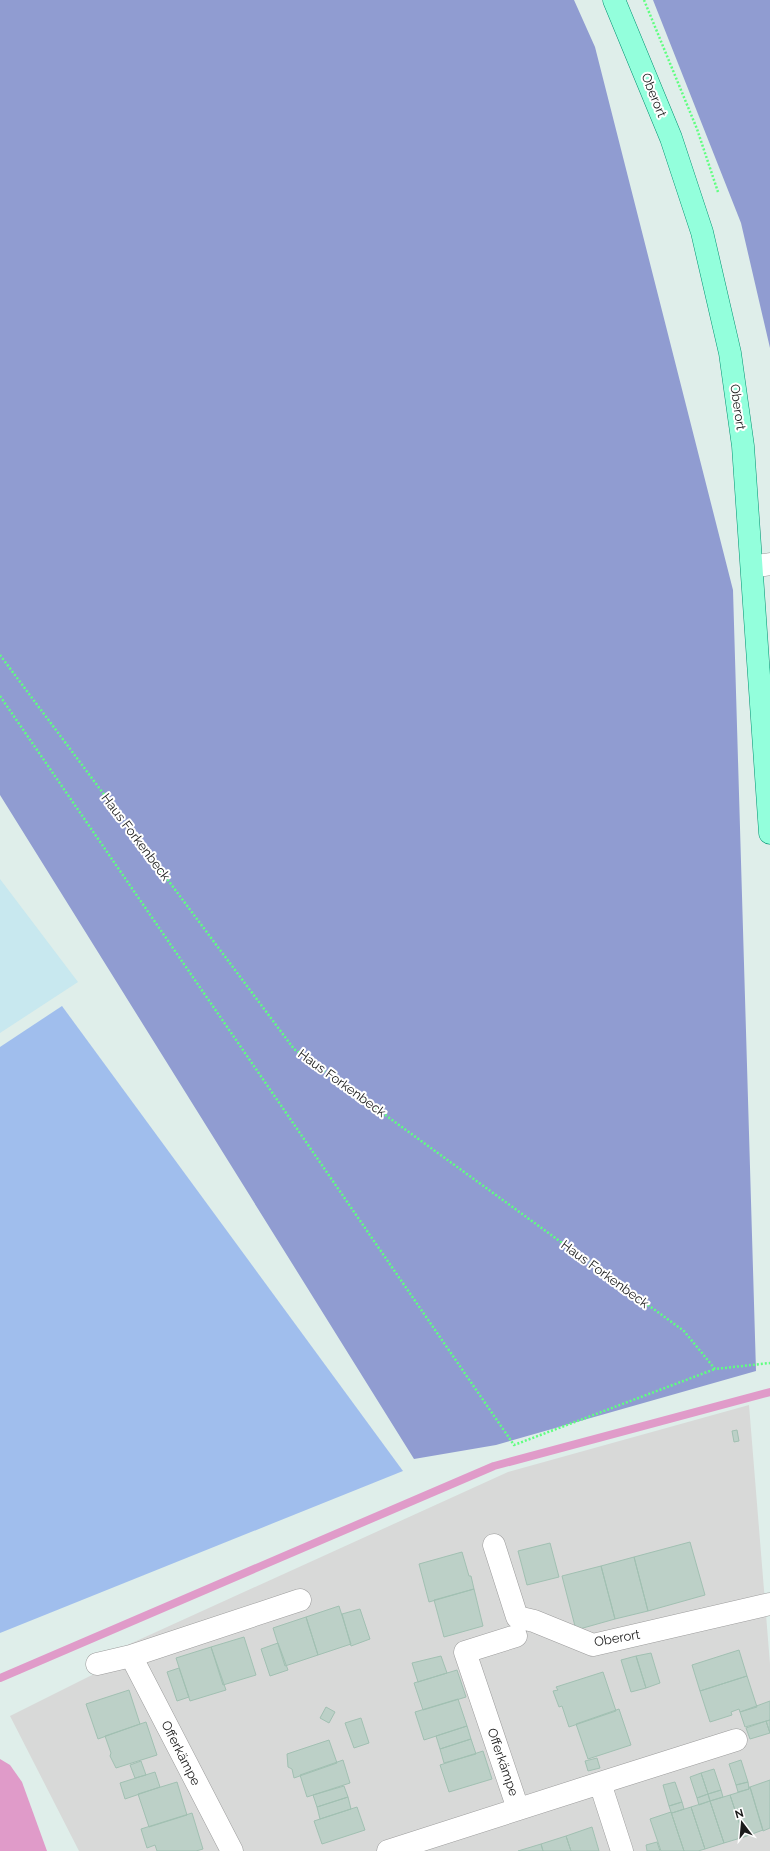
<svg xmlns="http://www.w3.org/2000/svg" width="770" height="1851" font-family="Raleway,sans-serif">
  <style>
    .residential { fill: #d8d9d8 }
    .farmland { fill: #c8e8ef }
    .grass { fill: #a0beed }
    .forest { fill: #909cd1 }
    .water { fill: #e09bc9 }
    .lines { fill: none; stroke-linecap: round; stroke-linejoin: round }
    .stream { stroke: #e09bc9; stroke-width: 8 }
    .building { fill: #bcd0c7; stroke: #a1c0b2 }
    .minor-casing { stroke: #9c9c9c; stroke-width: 23 }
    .major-casing { stroke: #009271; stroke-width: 23 }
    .path { stroke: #5fff80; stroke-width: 2.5; stroke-dasharray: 2 2; stroke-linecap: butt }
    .minor { stroke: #fff; stroke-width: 22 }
    .major { stroke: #93ffdc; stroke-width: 22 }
    .labels { text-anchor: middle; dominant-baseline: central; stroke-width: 4; stroke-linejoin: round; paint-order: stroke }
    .street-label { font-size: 13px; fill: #1b1b1b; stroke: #fff }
  </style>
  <rect width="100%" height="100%" fill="#dfeeea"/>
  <path class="residential" d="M 749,1405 L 770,1664 L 770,1851 L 79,1851 L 10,1716 L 94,1674 L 88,1663 L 508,1472 Z"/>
  <path class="farmland" d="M 0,879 L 78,982 L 0,1033 Z"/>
  <path class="grass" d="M 62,1006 L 403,1471 L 0,1633 L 0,1047 Z"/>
  <path class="forest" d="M 0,0 L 574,0 L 595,47 L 733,590 L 756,1371 L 496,1445 L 414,1459 L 0,795 Z
    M 653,0 L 770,0 L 770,348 L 741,223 Z"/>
  <path class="water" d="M 0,1759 L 10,1765 L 22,1782 L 47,1851 L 0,1851 Z"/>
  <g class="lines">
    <path class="stream" d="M 0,1678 L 494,1466 L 770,1392"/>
  </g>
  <path class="building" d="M 737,1430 L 739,1441 L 734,1442 L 732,1431 Z
    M 690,1542 L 705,1595 L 648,1611 L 634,1557 Z
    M 550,1543 L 559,1577 L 527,1585 L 518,1551 Z
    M 462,1552 L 469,1576 L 471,1576 L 474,1589 L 429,1602 L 419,1564 Z
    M 634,1557 L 648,1611 L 615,1619 L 601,1566 Z
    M 601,1566 L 615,1619 L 576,1630 L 562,1576 Z
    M 474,1589 L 483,1626 L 444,1637 L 434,1600 Z
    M 339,1606 L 351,1644 L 318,1655 L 306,1617 Z
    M 360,1609 L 370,1639 L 351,1646 L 342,1614 Z
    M 306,1617 L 318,1655 L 285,1666 L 273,1628 Z
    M 244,1637 L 256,1675 L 223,1685 L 211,1647 Z
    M 278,1643 L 288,1670 L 270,1676 L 261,1649 Z
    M 211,1647 L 226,1690 L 190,1701 L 176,1658 Z
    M 739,1650 L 747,1676 L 700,1691 L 692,1665 Z
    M 651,1653 L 660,1683 L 646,1688 L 636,1656 Z
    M 441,1656 L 447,1673 L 418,1682 L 412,1663 Z
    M 636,1656 L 646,1688 L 631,1692 L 621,1660 Z
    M 179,1668 L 189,1697 L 177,1701 L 167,1672 Z
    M 457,1670 L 466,1697 L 423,1710 L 414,1683 Z
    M 603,1672 L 616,1711 L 569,1727 L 562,1706 L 559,1707 L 553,1691 L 558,1690 L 556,1687 Z
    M 747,1676 L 757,1707 L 740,1712 L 739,1709 L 731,1712 L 732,1715 L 710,1722 L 700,1691 Z
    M 129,1690 L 140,1724 L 98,1739 L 86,1704 Z
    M 458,1699 L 467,1726 L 424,1740 L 415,1712 Z
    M 770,1701 L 770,1720 L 745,1727 L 740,1712 Z
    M 326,1707 L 335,1712 L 329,1723 L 320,1718 Z
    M 619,1709 L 631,1745 L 588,1759 L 576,1724 Z
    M 361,1718 L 369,1743 L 354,1748 L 345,1723 Z
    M 770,1720 L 770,1733 L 766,1721 Z
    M 766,1721 L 770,1733 L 750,1739 L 746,1728 Z
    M 146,1722 L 157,1755 L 116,1768 L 110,1756 L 111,1753 L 105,1736 Z
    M 467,1726 L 471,1739 L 440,1749 L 436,1736 Z
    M 471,1739 L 476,1754 L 444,1763 L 440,1749 Z
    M 329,1740 L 337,1763 L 294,1778 L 292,1769 L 288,1767 L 287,1754 Z
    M 483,1751 L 492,1779 L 449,1792 L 440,1765 Z
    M 597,1758 L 600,1768 L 588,1771 L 585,1761 Z
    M 343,1760 L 350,1783 L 307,1797 L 300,1775 Z
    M 741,1760 L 748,1782 L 736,1785 L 729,1764 Z
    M 141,1761 L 146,1775 L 135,1778 L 130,1765 Z
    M 714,1769 L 721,1790 L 708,1794 L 701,1773 Z
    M 155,1772 L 160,1787 L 125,1799 L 120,1783 Z
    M 701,1773 L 708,1794 L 697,1798 L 690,1777 Z
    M 770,1780 L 770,1828 L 763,1831 L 750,1787 Z
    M 177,1782 L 187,1815 L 149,1827 L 138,1794 Z
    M 675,1782 L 682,1802 L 669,1806 L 663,1785 Z
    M 748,1782 L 749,1789 L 738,1792 L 736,1785 Z
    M 344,1786 L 348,1797 L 317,1807 L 313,1795 Z
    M 749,1787 L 750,1787 L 763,1830 L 744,1837 L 730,1795 L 749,1789 Z
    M 721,1790 L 723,1797 L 710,1801 L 708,1794 Z
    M 708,1794 L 710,1801 L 699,1805 L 697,1798 Z
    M 730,1795 L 744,1837 L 724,1843 L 710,1801 Z
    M 348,1797 L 351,1809 L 320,1819 L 317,1807 Z
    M 710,1801 L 724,1843 L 705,1849 L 691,1807 Z
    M 682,1802 L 684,1809 L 672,1813 L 671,1812 L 669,1806 Z
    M 357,1807 L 365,1830 L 322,1844 L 314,1821 Z
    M 691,1807 L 705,1849 L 698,1851 L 684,1851 L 671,1812 L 672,1813 Z
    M 671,1812 L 684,1851 L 661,1851 L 650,1819 Z
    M 192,1813 L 203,1849 L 196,1851 L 157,1851 L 155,1845 L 147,1848 L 141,1829 Z
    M 592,1827 L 599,1851 L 571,1851 L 566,1836 Z
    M 566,1836 L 571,1851 L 543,1851 L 541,1844 Z
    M 657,1842 L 660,1851 L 647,1851 L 646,1845 Z
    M 541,1844 L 543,1851 L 518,1851 Z"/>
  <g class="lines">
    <defs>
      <path id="minor" d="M 752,567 L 770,564
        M 494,1545 L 517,1617 L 534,1621 L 593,1645 L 770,1604
        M 516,1636 L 465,1652 L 518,1809
        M 131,1656 L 232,1851
        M 97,1664 L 131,1656 L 300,1600
        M 600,1783 L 736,1740
        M 388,1851 L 600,1783 L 622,1851"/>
      <path id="major" d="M 614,0 L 671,138 L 702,232 L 730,353 L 743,446 L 770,833"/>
    </defs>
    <use href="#minor" class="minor-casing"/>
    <use href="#major" class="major-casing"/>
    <path class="path" d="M 644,0 L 697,129 L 718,192
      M 0,655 L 294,1049 L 684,1331 L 715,1369 L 770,1363
      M 0,696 L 514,1445 L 715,1369"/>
    <use href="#minor" class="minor"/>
    <use href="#major" class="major"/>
  </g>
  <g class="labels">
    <g class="street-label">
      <text transform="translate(654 95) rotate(68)">Oberort</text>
      <text transform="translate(738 407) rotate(82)">Oberort</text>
      <text transform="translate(136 837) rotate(53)">Haus Forkenbeck</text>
      <text transform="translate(342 1083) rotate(36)">Haus Forkenbeck</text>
      <text transform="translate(605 1274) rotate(36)">Haus Forkenbeck</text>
      <text transform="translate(617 1638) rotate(-10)">Oberort</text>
      <text transform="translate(181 1753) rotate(63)">Offerkämpe</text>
      <text transform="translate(503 1762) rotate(71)">Offerkämpe</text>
    </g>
  </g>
  <g transform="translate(742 1823) rotate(344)" stroke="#ffffff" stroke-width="3" paint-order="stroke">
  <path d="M0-3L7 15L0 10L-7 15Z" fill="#1b1b1b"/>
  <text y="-6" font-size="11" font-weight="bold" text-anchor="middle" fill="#1b1b1b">N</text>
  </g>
</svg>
